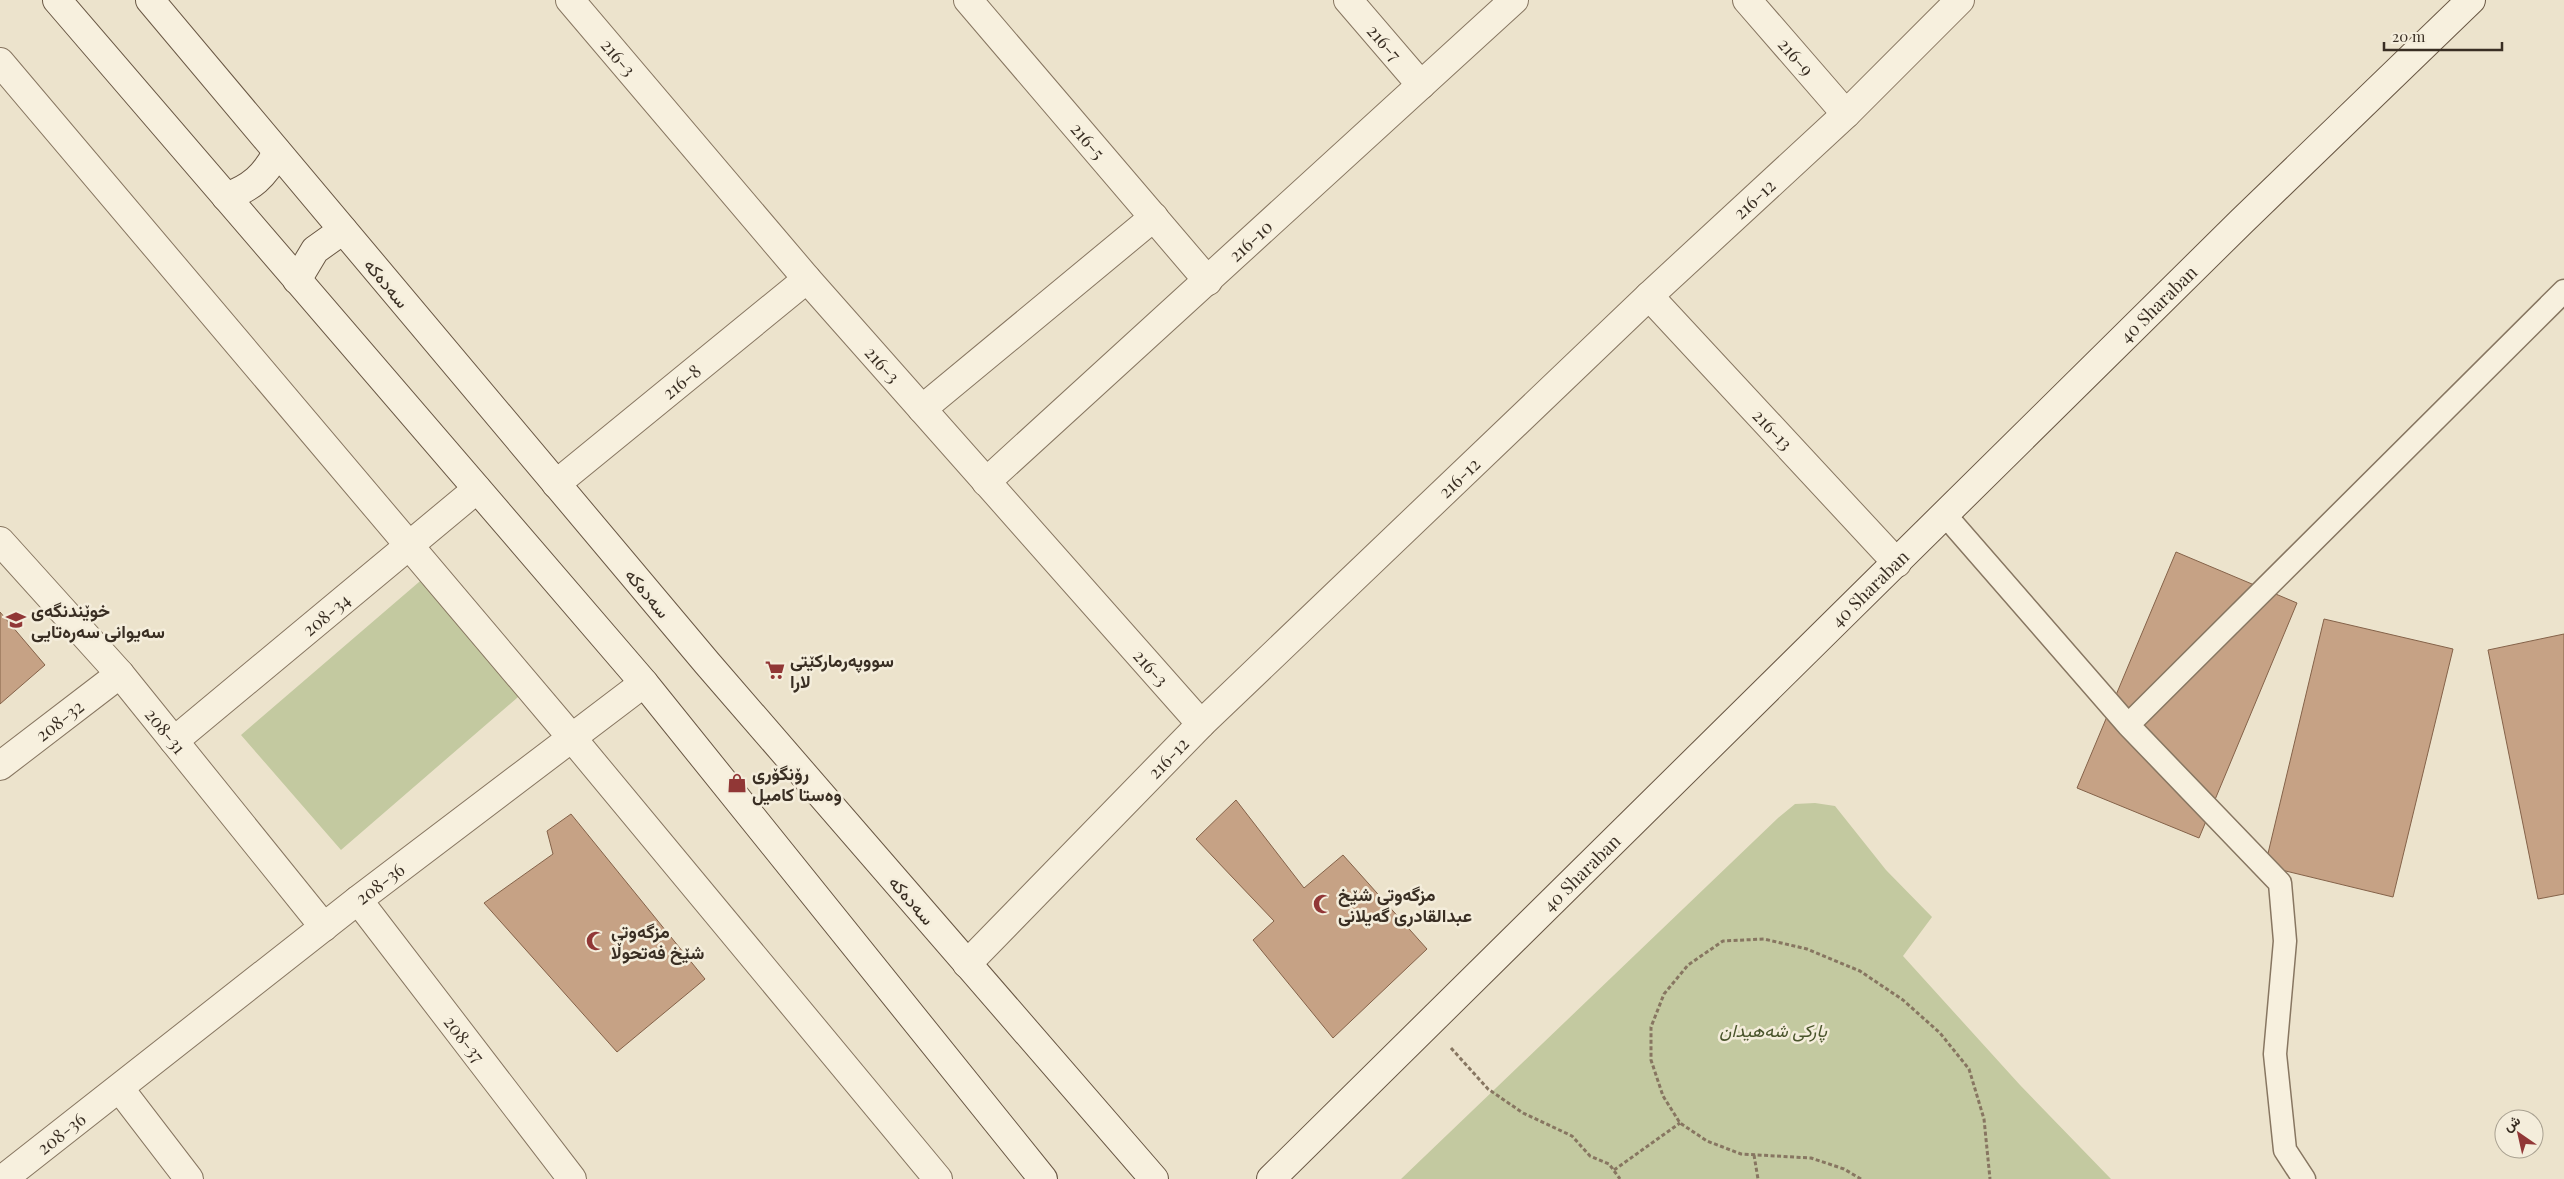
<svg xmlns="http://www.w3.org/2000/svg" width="2564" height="1179" font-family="'Playfair Display',Vazirmatn,serif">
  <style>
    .green { fill: #c3c9a0 }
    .building { fill: #c6a285; stroke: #846249 }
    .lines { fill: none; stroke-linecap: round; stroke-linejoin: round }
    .lane-casing { stroke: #877661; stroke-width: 25 }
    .street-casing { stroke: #877661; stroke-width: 30 }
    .secondary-casing { stroke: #695744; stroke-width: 30 }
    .path { stroke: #877661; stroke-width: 3; stroke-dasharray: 4 2.5; stroke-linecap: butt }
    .lane { stroke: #f7f0de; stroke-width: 22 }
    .street { stroke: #f7f0de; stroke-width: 28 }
    .secondary { stroke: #f7f0de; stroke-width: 28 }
    .labels { text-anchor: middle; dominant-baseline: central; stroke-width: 5; stroke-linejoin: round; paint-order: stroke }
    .street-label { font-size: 18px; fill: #392e23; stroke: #f4eddb }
    .poi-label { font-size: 18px; font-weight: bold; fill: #392e23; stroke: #f4eddb; text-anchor: start }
    .park-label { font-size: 18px; font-style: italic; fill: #49542b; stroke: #f4eddb }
  </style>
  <rect width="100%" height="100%" fill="#ece3cc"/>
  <path class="green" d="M 426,576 L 525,691 L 341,850 L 241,735 Z
    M 1815,803 L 1835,806 L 1886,870 L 1932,917 L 1903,956 L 2020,1085 L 2111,1179 L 1401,1179 L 1778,818 L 1795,804 Z"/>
  <path class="building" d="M 2176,552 L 2297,603 L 2199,838 L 2077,788 Z
    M 0,612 L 45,665 L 0,704 Z
    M 2324,619 L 2453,649 L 2393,897 L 2265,866 Z
    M 2564,634 L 2564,894 L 2538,899 L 2488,650 Z
    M 1236,800 L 1304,888 L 1343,855 L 1427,949 L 1333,1038 L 1253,940 L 1274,921 L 1196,839 Z
    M 571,814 L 705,979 L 617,1052 L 484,903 L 553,854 L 547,831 Z"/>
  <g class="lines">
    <defs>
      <path id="lane" d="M 1946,516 L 2128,725 L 2280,883 L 2285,941 L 2275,1054 L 2285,1150 L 2304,1179
        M 2128,725 L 2564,291"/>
      <g id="street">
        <path id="s1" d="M 570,0 L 807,279 L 1201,724"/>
        <path id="s2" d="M 968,0 L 1208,281"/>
        <path id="s3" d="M 1348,0 L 1421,85"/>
        <path id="s4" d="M 1747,0 L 1846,114"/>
        <path d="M 0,62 L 572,738 L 938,1179"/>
        <path id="s5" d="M 1649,296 L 1897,563"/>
        <path d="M 922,409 L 1154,217"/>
        <path id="s6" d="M 986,482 L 1514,0"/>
        <path id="s7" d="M 556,484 L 807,279"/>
        <path id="s8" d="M 0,541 L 120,674 L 324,927"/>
        <path id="s9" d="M 174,741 L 477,489"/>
        <path id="s10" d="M 0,766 L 120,674"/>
        <path id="s11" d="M 358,900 L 572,1179"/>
        <path id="s12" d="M 967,964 L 1201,724 L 1649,296 L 1846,114 L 1960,0"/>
        <path d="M 120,1089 L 189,1179"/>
        <path id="s13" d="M 3,1179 L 358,900 L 644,683"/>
      </g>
      <g id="secondary">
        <path d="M 57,0 L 644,683 L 1043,1179"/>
        <path d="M 150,0 L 707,663 L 1154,1179"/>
        <path d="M 226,197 C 251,188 265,176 277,152"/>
        <path d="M 297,280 L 315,250 L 343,230"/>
        <path id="s14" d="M 1271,1179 L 2241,222 L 2471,0"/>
      </g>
    </defs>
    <use href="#lane" class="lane-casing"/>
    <use href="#street" class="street-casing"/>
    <use href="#secondary" class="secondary-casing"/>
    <path class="path" d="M 1451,1048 L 1488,1089 L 1523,1113 L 1572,1136 L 1590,1156 L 1609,1164 L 1620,1179
      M 1754,1155 L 1758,1179
      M 1614,1170 L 1680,1123
      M 1861,1179 L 1844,1169 L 1811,1158 L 1741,1154 L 1707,1141 L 1680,1123 L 1663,1096 L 1651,1060 L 1651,1027 L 1664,994 L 1688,965 L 1723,941 L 1764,939 L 1807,949 L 1860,971 L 1903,1000 L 1940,1033 L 1969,1069 L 1984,1119 L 1990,1179"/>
    <use href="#lane" class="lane"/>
    <use href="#street" class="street"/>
    <use href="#secondary" class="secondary"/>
  </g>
  <defs>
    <symbol id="school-bare" viewBox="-9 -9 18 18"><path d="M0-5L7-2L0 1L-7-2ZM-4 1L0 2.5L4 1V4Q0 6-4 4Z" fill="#913736" stroke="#f4eddb" stroke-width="2.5" paint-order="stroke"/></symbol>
    <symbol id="supermarket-bare" viewBox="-9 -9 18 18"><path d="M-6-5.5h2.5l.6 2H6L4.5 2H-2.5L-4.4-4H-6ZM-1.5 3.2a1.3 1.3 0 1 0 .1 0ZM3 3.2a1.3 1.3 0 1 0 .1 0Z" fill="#913736" stroke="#f4eddb" stroke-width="2.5" paint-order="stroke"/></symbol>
    <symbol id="shop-bare" viewBox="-9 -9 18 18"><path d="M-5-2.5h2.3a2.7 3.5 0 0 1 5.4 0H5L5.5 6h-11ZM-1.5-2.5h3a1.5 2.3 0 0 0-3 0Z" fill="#913736" stroke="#f4eddb" stroke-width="2.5" paint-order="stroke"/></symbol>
    <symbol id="mosque-bare" viewBox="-9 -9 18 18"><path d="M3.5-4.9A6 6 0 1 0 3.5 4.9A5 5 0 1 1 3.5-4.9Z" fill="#913736" stroke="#f4eddb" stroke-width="2.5" paint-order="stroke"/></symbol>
  </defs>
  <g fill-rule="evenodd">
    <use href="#school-bare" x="2" y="606" width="28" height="28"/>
    <use href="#supermarket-bare" x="761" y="656" width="28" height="28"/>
    <use href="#shop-bare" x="723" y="769" width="28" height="28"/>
    <use href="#mosque-bare" x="1309" y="890" width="28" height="28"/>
    <use href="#mosque-bare" x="582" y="927" width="28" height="28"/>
  </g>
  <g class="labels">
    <g class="street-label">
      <text stroke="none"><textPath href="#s3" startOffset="56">216-7</textPath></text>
      <text stroke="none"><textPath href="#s1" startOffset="75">216-3</textPath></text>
      <text stroke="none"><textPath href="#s4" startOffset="75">216-9</textPath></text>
      <text stroke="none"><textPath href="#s2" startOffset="185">216-5</textPath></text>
      <text stroke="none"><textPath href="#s12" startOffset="1098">216-12</textPath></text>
      <text stroke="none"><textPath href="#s6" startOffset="358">216-10</textPath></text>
      <text transform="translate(387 283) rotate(50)">سەدەکە</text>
      <text stroke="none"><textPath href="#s14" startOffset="1246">40 Sharaban</textPath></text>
      <text stroke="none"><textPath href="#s1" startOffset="480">216-3</textPath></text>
      <text stroke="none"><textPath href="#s7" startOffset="162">216-8</textPath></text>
      <text stroke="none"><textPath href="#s5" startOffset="182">216-13</textPath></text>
      <text stroke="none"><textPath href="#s12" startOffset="692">216-12</textPath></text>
      <text stroke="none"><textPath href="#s14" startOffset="841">40 Sharaban</textPath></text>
      <text transform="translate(648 593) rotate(50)">سەدەکە</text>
      <text stroke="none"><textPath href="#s9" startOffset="198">208-34</textPath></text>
      <text stroke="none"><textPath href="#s1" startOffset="885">216-3</textPath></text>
      <text stroke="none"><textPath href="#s10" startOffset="75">208-32</textPath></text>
      <text stroke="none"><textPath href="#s8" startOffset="252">208-31</textPath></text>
      <text stroke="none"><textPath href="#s12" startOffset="288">216-12</textPath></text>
      <text stroke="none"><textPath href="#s14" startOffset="436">40 Sharaban</textPath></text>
      <text stroke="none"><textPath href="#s13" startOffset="479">208-36</textPath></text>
      <text transform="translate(912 900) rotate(49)">سەدەکە</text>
      <text stroke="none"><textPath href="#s11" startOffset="175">208-37</textPath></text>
      <text stroke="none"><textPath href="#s13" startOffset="74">208-36</textPath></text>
    </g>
    <g class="poi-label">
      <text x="31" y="610">خوێندنگەی<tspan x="31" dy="21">سەیوانی سەرەتایی</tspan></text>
      <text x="790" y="660">سووپەرمارکێتی<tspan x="790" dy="21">لارا</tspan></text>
      <text x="752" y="773">رۆنگۆری<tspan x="752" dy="21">وەستا کامیل</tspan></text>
      <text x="1338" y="894">مزگەوتی شێخ<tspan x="1338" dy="21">عبدالقادری گەیلانی</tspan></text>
      <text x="611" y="931">مزگەوتی<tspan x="611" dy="21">شێخ فەتحوڵا</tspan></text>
    </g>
    <g class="park-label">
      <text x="1773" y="1030">پارکی شەهیدان</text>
    </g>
  </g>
  <g transform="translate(2519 1134) rotate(326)"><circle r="24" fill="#f4eddb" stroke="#a9a191"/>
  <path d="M0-4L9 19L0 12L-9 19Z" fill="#913736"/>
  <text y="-8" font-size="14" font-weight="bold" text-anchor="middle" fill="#392e23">ش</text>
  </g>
  <path d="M2384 42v8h118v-8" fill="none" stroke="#392e23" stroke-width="2.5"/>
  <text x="2392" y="42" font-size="15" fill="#392e23" stroke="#f4eddb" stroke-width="4" paint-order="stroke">20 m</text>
</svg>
